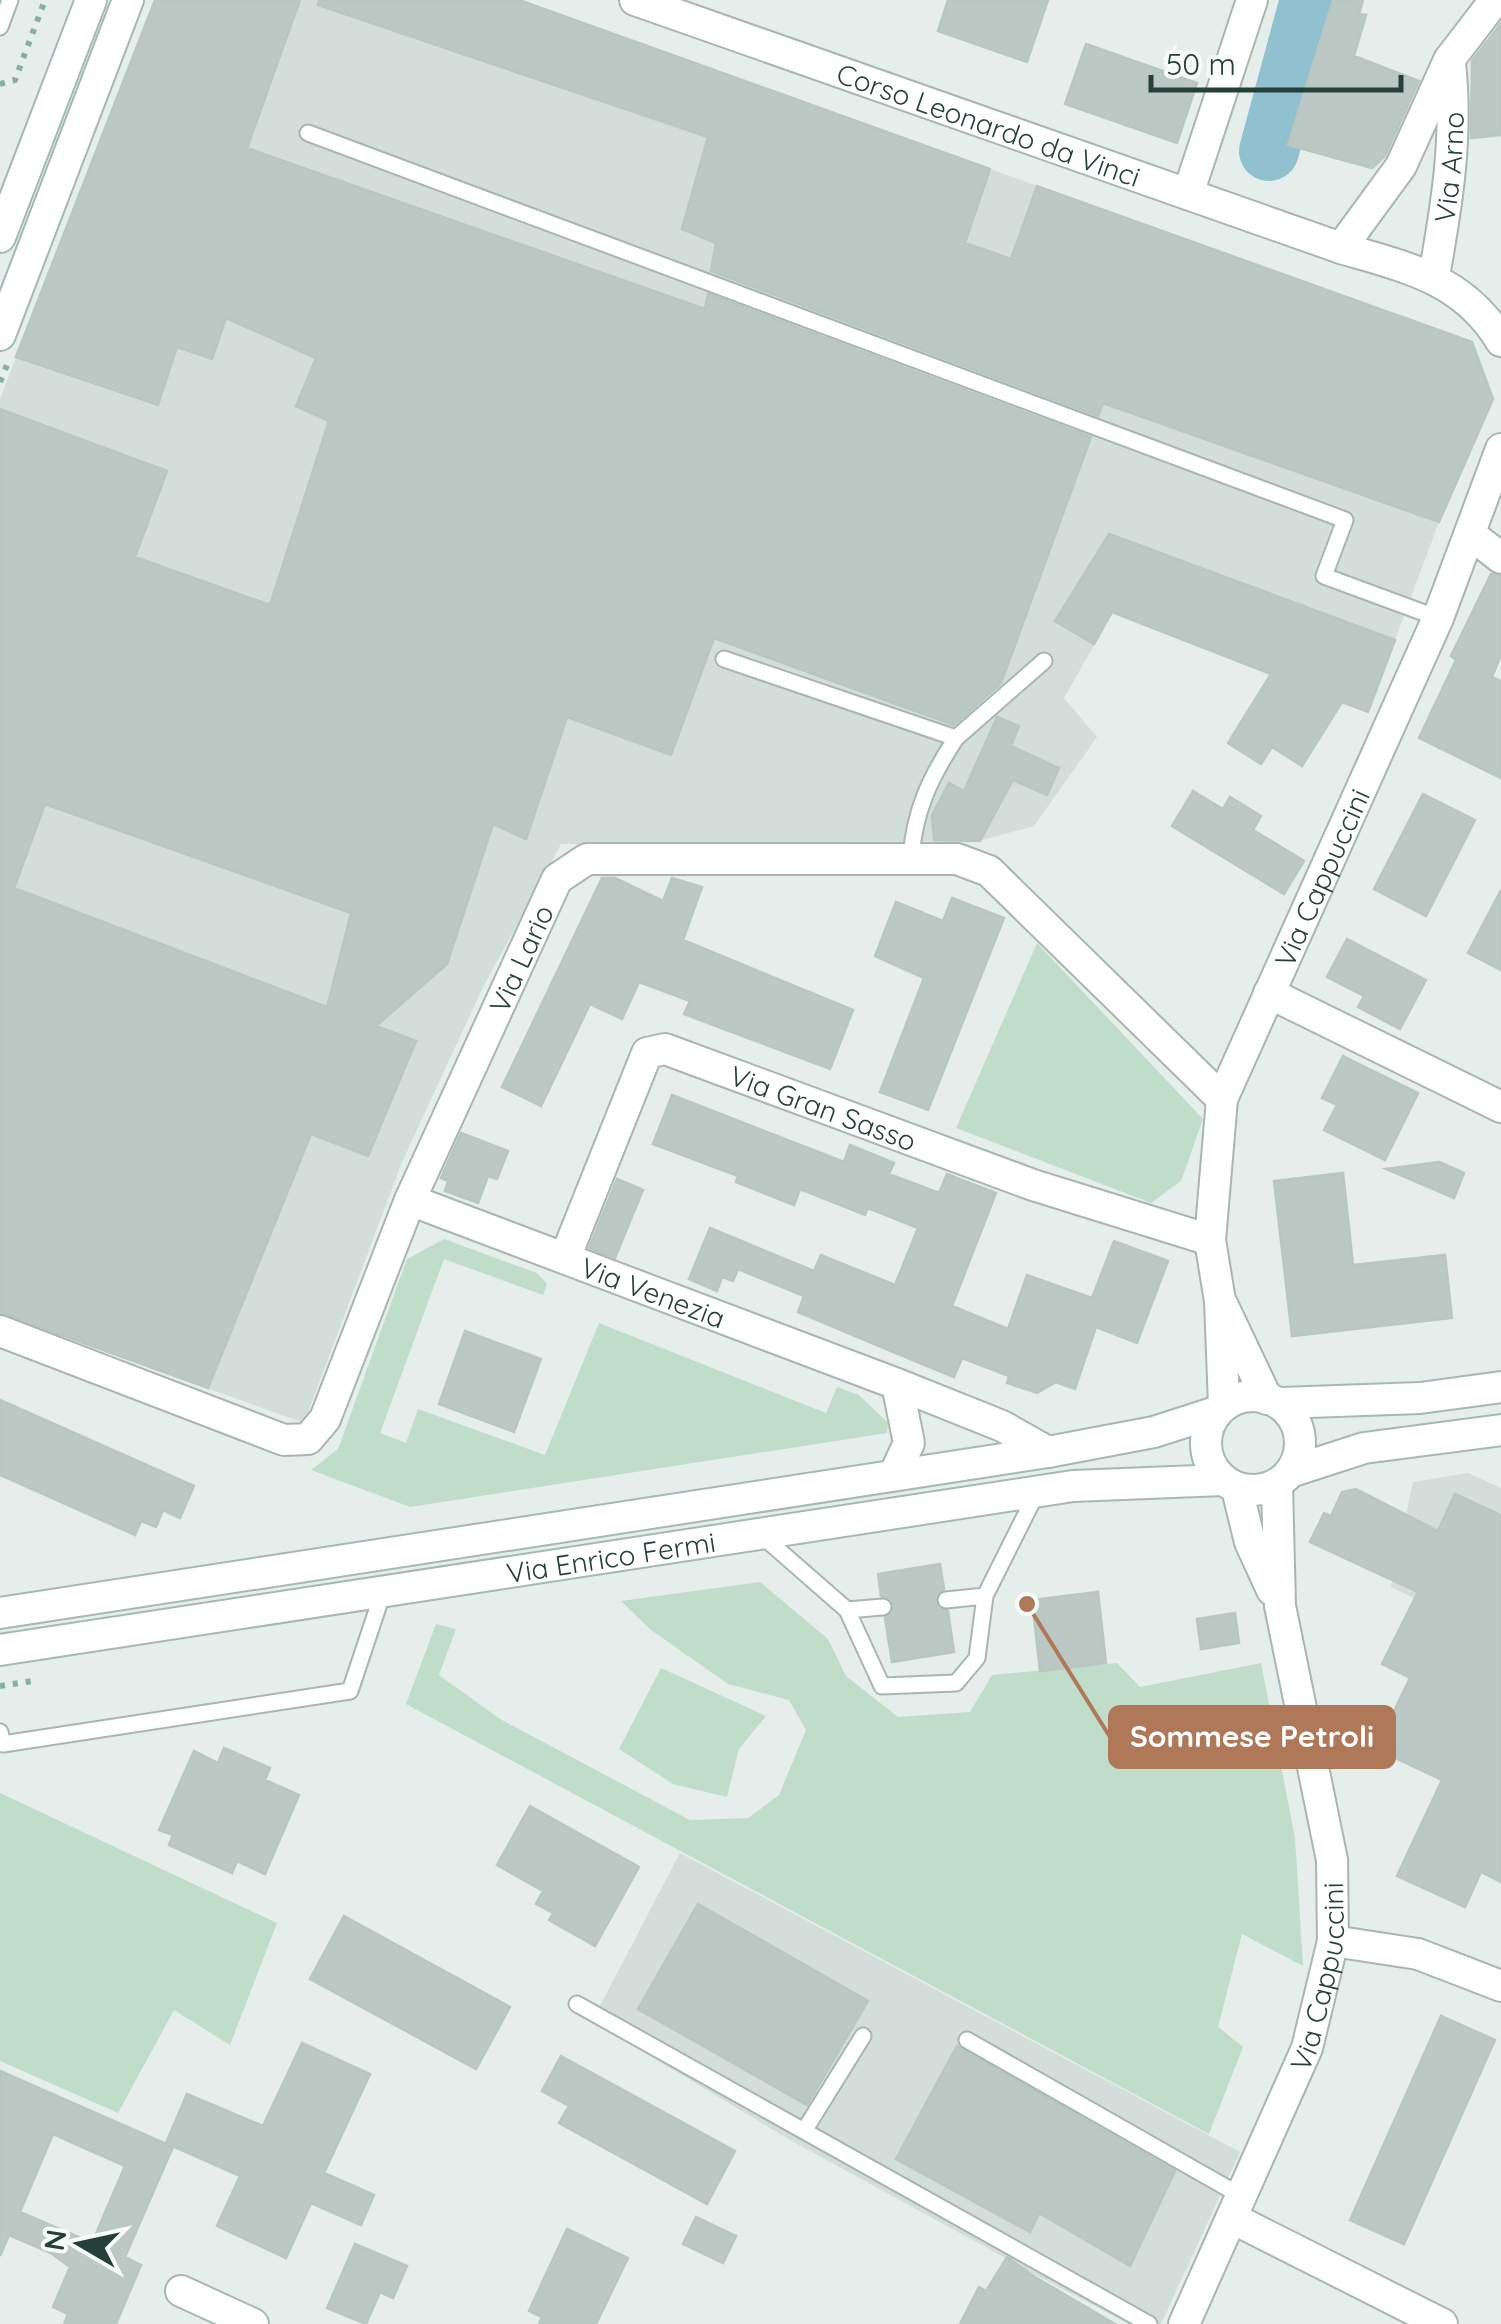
<svg xmlns="http://www.w3.org/2000/svg" width="1501" height="2324" font-family="Quicksand,sans-serif">
  <style>
    .built { fill: #d3ddda }
    .green { fill: #c0ddca }
    .lines { fill: none; stroke-linecap: round; stroke-linejoin: round }
    .river { stroke: #91c0cf; stroke-width: 60 }
    .building { fill: #bbc8c4; stroke: #b8c7c2; stroke-width: 2.5; fill-rule: evenodd }
    .lane-casing { stroke: #a8b6b2; stroke-width: 19 }
    .street-casing { stroke: #a8b6b2; stroke-width: 34 }
    .secondary-casing { stroke: #a4b9b3; stroke-width: 34 }
    .path { stroke: #87afa6; stroke-width: 6; stroke-dasharray: 5 8; stroke-linecap: butt }
    .lane { stroke: #fff; stroke-width: 15 }
    .street { stroke: #fff; stroke-width: 30 }
    .secondary { stroke: #fff; stroke-width: 30 }
    .labels { text-anchor: middle; dominant-baseline: central; stroke-width: 8; stroke-linejoin: round; paint-order: stroke }
    .street-label { font-size: 28px; fill: #253f3a; stroke: #f6faf8 }
    .leader { fill: none; stroke: #af7959; stroke-width: 4 }
    .callout-dot { fill: #af7959; stroke: #f6faf8; stroke-width: 4 }
    .callout { fill: #af7959; stroke: #af7959; stroke-width: 4 }
    .callout-label { font-size: 30px; text-anchor: middle; font-weight: bold; fill: #fff }
  </style>
  <rect width="100%" height="100%" fill="#e5eeeb"/>
  <path class="built" d="M 155,0 L 519,0 L 1472,342 L 1493,399 L 1439,522 L 1368,712 L 1113,612 L 1064,698 L 1097,737 L 1034,826 L 979,841 L 561,844 L 483,987 L 402,1162 L 304,1423 L 0,1314 L 0,399 Z
    M 1468,1473 L 1501,1488 L 1501,1639 L 1391,1587 L 1413,1482 Z
    M 680,1853 L 1240,2152 L 1161,2324 L 1129,2324 L 1036,2275 L 790,2140 L 592,2021 Z"/>
  <path class="green" d="M 1037,943 L 1203,1119 L 1181,1181 L 1151,1203 L 956,1128 Z
    M 444,1239 L 537,1273 L 547,1284 L 543,1295 L 444,1259 L 380,1433 L 406,1443 L 418,1409 L 545,1455 L 599,1323 L 826,1413 L 837,1387 L 859,1395 L 888,1423 L 887,1433 L 410,1507 L 311,1470 L 338,1449 L 407,1259 Z
    M 760,1582 L 828,1639 L 846,1676 L 898,1717 L 970,1712 L 992,1675 L 1117,1663 L 1140,1687 L 1261,1663 L 1295,1838 L 1303,1966 L 1242,1934 L 1218,2027 L 1243,2047 L 1209,2134 L 406,1704 L 436,1624 L 456,1629 L 439,1675 L 500,1719 L 690,1820 L 748,1818 L 779,1795 L 806,1730 L 789,1700 L 728,1684 L 651,1630 L 621,1601 Z
    M 661,1668 L 766,1716 L 739,1749 L 727,1797 L 673,1784 L 619,1749 Z
    M 0,1793 L 277,1923 L 230,2045 L 174,2010 L 118,2113 L 0,2061 Z"/>
  <g class="lines">
    <path class="river" d="M 1269,151 L 1310,0"/>
  </g>
  <path class="building" d="M 155,0 L 300,0 L 247,148 L 705,309 L 708,294 L 1091,437 L 1001,683 L 954,725 L 714,638 L 671,755 L 567,717 L 526,839 L 493,824 L 447,964 L 376,1026 L 416,1041 L 368,1156 L 311,1134 L 208,1388 L 0,1313 L 0,409 L 167,471 L 135,557 L 270,605 L 329,421 L 296,406 L 316,358 L 226,318 L 212,359 L 177,347 L 158,405 L 16,357 ZM 45,804 L 351,913 L 327,1007 L 14,888 Z
    M 319,0 L 519,0 L 990,169 L 965,243 L 1011,259 L 1037,186 L 1472,342 L 1493,399 L 1439,522 L 1103,403 L 1098,416 L 711,271 L 716,243 L 682,229 L 708,137 L 318,5 Z
    M 948,0 L 1048,0 L 1027,62 L 938,31 Z
    M 1333,0 L 1363,0 L 1359,14 L 1366,15 L 1354,56 L 1419,81 L 1385,156 L 1372,168 L 1288,145 Z
    M 1501,23 L 1501,135 L 1471,138 L 1472,61 Z
    M 1086,44 L 1197,83 L 1177,143 L 1065,104 Z
    M 1109,534 L 1395,640 L 1368,712 L 1342,702 L 1302,766 L 1272,747 L 1261,764 L 1228,743 L 1271,674 L 1112,612 L 1094,644 L 1055,621 Z
    M 1491,574 L 1501,576 L 1501,655 L 1492,677 L 1501,681 L 1501,778 L 1419,738 L 1456,660 L 1451,656 Z
    M 997,717 L 1019,726 L 1011,746 L 1059,768 L 1047,795 L 1013,780 L 980,841 L 934,840 L 932,815 L 949,783 L 964,791 Z
    M 1193,791 L 1223,809 L 1230,797 L 1261,816 L 1253,830 L 1304,861 L 1284,894 L 1172,826 Z
    M 1423,794 L 1475,820 L 1426,916 L 1374,889 Z
    M 602,878 L 615,878 L 663,901 L 672,878 L 702,887 L 683,940 L 853,1010 L 830,1069 L 684,1014 L 690,1001 L 639,982 L 622,1019 L 590,1004 L 541,1106 L 502,1087 Z
    M 1501,890 L 1501,970 L 1468,953 Z
    M 952,898 L 1004,918 L 928,1110 L 880,1092 L 924,978 L 875,956 L 896,902 L 943,921 Z
    M 1347,939 L 1426,980 L 1400,1029 L 1358,1007 L 1364,996 L 1327,977 Z
    M 1343,1056 L 1418,1093 L 1385,1160 L 1324,1130 L 1337,1105 L 1322,1098 Z
    M 672,1095 L 844,1162 L 850,1145 L 894,1163 L 889,1174 L 939,1193 L 947,1174 L 996,1193 L 952,1306 L 1008,1329 L 1027,1275 L 1092,1298 L 1114,1241 L 1168,1261 L 1137,1343 L 1096,1327 L 1075,1389 L 1056,1382 L 1037,1393 L 1007,1383 L 1009,1376 L 962,1358 L 954,1377 L 898,1354 L 798,1312 L 804,1296 L 738,1269 L 733,1281 L 722,1277 L 717,1291 L 689,1279 L 710,1228 L 814,1271 L 821,1255 L 895,1285 L 918,1228 L 868,1208 L 865,1215 L 800,1189 L 794,1205 L 736,1182 L 738,1176 L 653,1144 Z
    M 461,1133 L 508,1151 L 497,1179 L 488,1176 L 478,1203 L 445,1191 L 448,1181 L 441,1178 Z
    M 1439,1162 L 1464,1173 L 1454,1198 L 1386,1169 Z
    M 1343,1173 L 1353,1265 L 1445,1255 L 1452,1318 L 1292,1336 L 1274,1181 Z
    M 617,1179 L 643,1190 L 615,1258 L 589,1248 Z
    M 465,1331 L 541,1359 L 514,1432 L 439,1404 Z
    M 0,1400 L 194,1486 L 180,1518 L 163,1510 L 156,1527 L 141,1521 L 135,1535 L 0,1475 Z
    M 1356,1489 L 1438,1531 L 1455,1494 L 1501,1515 L 1501,1882 L 1481,1872 L 1465,1907 L 1397,1876 L 1442,1780 L 1393,1757 L 1397,1750 L 1379,1742 L 1410,1678 L 1382,1664 L 1418,1592 L 1310,1542 L 1324,1513 L 1331,1516 L 1342,1492 Z
    M 940,1564 L 944,1589 L 935,1602 L 948,1611 L 954,1652 L 892,1662 L 885,1618 L 894,1605 L 881,1596 L 878,1574 Z
    M 1098,1592 L 1106,1663 L 1040,1671 L 1032,1600 Z
    M 1235,1613 L 1239,1643 L 1201,1649 L 1197,1619 Z
    M 224,1748 L 270,1768 L 265,1780 L 299,1795 L 265,1874 L 237,1861 L 232,1873 L 169,1845 L 173,1835 L 159,1830 L 194,1751 L 218,1763 Z
    M 530,1806 L 639,1867 L 595,1946 L 549,1920 L 553,1913 L 536,1904 L 543,1891 L 497,1865 Z
    M 698,1904 L 868,2001 L 807,2105 L 638,2009 Z
    M 344,1916 L 510,2007 L 476,2069 L 310,1979 Z
    M 1441,2016 L 1495,2040 L 1404,2244 L 1350,2220 Z
    M 302,2043 L 370,2074 L 324,2173 L 374,2195 L 361,2225 L 311,2203 L 286,2258 L 217,2226 L 240,2176 L 166,2143 L 187,2094 L 263,2126 Z
    M 957,2046 L 1175,2171 L 1130,2266 L 1039,2213 L 1030,2232 L 896,2159 Z
    M 561,2056 L 735,2151 L 707,2204 L 559,2123 L 569,2106 L 542,2091 Z
    M 0,2071 L 173,2147 L 125,2257 L 141,2265 L 116,2324 L 64,2324 L 68,2314 L 53,2307 L 70,2267 L 51,2253 L 9,2235 L 0,2256 ZM 53,2134 L 125,2166 L 92,2243 L 20,2212 Z
    M 696,2217 L 736,2236 L 723,2263 L 683,2244 Z
    M 567,2229 L 628,2258 L 596,2324 L 539,2324 L 542,2317 L 529,2311 Z
    M 355,2244 L 407,2266 L 393,2298 L 380,2292 L 366,2324 L 327,2308 Z
    M 1007,2257 L 1035,2277 L 1115,2324 L 960,2324 L 979,2287 L 986,2291 Z"/>
  <g class="lines">
    <defs>
      <path id="lane" d="M 0,27 L 10,0
        M 308,133 L 1345,520 L 1324,576 L 1438,618
        M 724,659 L 956,738 C 930,778 914,811 911,859
        M 956,738 L 1044,661
        M 760,1534 L 847,1610 L 883,1607
        M 946,1600 L 985,1596 L 1037,1492
        M 847,1610 L 882,1686 L 956,1683 L 977,1658 L 985,1596
        M 0,1732 L 3,1744 L 350,1691 L 383,1592
        M 577,2004 L 1149,2324
        M 967,2040 L 1243,2197
        M 804,2131 L 863,2036"/>
      <g id="street">
        <path id="s1" d="M 635,0 L 1341,248 C 1406,267 1464,279 1501,341"/>
        <path d="M 1188,194 L 1252,0"/>
        <path d="M 1341,248 L 1401,166 L 1449,60 L 1495,0"/>
        <path id="s2" d="M 1434,276 C 1447,204 1458,136 1450,63"/>
        <path d="M 1470,534 L 1501,558"/>
        <path d="M 1269,993 L 1501,1107"/>
        <path id="s3" d="M 410,1200 L 897,1384 L 1002,1426 L 1048,1452"/>
        <path id="s4" d="M 565,1258 L 647,1053 L 665,1049 L 1033,1185 L 1210,1240"/>
        <path d="M 1222,1304 L 1267,1399"/>
        <path id="s5" d="M 0,1331 L 284,1440 L 308,1439 L 325,1419 L 410,1200 L 557,879 L 587,859 L 957,859 L 989,871 L 1222,1099"/>
        <path id="s6" d="M 1224,1405 L 1220,1301 L 1210,1240 L 1222,1099 L 1438,618 L 1501,449"/>
        <path d="M 895,1473 L 909,1443 L 897,1384"/>
        <path d="M 1237,1489 L 1250,1542 L 1272,1590"/>
        <path d="M 1333,1941 L 1418,1954 L 1501,1986"/>
        <path d="M 1234,2219 L 1442,2324"/>
        <path d="M 181,2291 L 253,2324"/>
        <path id="s7" d="M 1184,2324 L 1307,2048 L 1333,1941 L 1332,1860 L 1280,1606 L 1277,1485"/>
      </g>
      <g id="secondary">
        <path d="M 0,237 L 91,0"/>
        <path d="M 0,335 L 128,0"/>
        <circle cx="1253" cy="1443" r="47"/>
        <path d="M 1281,1403 L 1420,1398 L 1501,1387"/>
        <path d="M 1293,1471 L 1364,1448 L 1501,1430"/>
        <path d="M 0,1613 L 1048,1452 L 1154,1432 L 1216,1412"/>
        <path id="s8" d="M 0,1650 L 1073,1486 L 1223,1480"/>
      </g>
    </defs>
    <use href="#lane" class="lane-casing"/>
    <use href="#street" class="street-casing"/>
    <use href="#secondary" class="secondary-casing"/>
    <path class="path" d="M 0,84 L 15,80 L 45,0
      M 0,382 L 7,365
      M 0,1686 L 38,1680"/>
    <use href="#lane" class="lane"/>
    <use href="#street" class="street"/>
    <use href="#secondary" class="secondary"/>
  </g>
  <g class="labels">
    <g class="street-label">
      <text stroke="none"><textPath href="#s1" startOffset="375">Corso Leonardo da Vinci</textPath></text>
      <text stroke="none"><textPath href="#s2" startOffset="110">Via Arno</textPath></text>
      <text stroke="none"><textPath href="#s6" startOffset="550">Via Cappuccini</textPath></text>
      <text stroke="none"><textPath href="#s5" startOffset="855">Via Lario</textPath></text>
      <text stroke="none"><textPath href="#s4" startOffset="408">Via Gran Sasso</textPath></text>
      <text stroke="none"><textPath href="#s3" startOffset="260">Via Venezia</textPath></text>
      <text stroke="none"><textPath href="#s8" startOffset="618">Via Enrico Fermi</textPath></text>
      <text stroke="none"><textPath href="#s7" startOffset="375">Via Cappuccini</textPath></text>
    </g>
  </g>
  <path class="leader" d="M1027 1604L1110 1737"/>
  <circle class="callout-dot" cx="1027" cy="1604" r="10"/>
  <rect class="callout" x="1110" y="1707" width="284" height="60" rx="10"/>
  <g class="callout-label">
    <text x="1252" y="1747">Sommese Petroli</text>
  </g>
  <g transform="translate(80 2244) rotate(279)" stroke="#f6faf8" stroke-width="8" paint-order="stroke">
  <path d="M0-8L18 38L0 25L-18 38Z" fill="#253f3a"/>
  <text y="-15" font-size="28" font-weight="bold" text-anchor="middle" fill="#253f3a">N</text>
  </g>
  <path d="M1151 75v15h250v-15" fill="none" stroke="#253f3a" stroke-width="5"/>
  <text x="1166" y="75" font-size="30" fill="#253f3a" stroke="#f6faf8" stroke-width="8" paint-order="stroke">50 m</text>
</svg>
